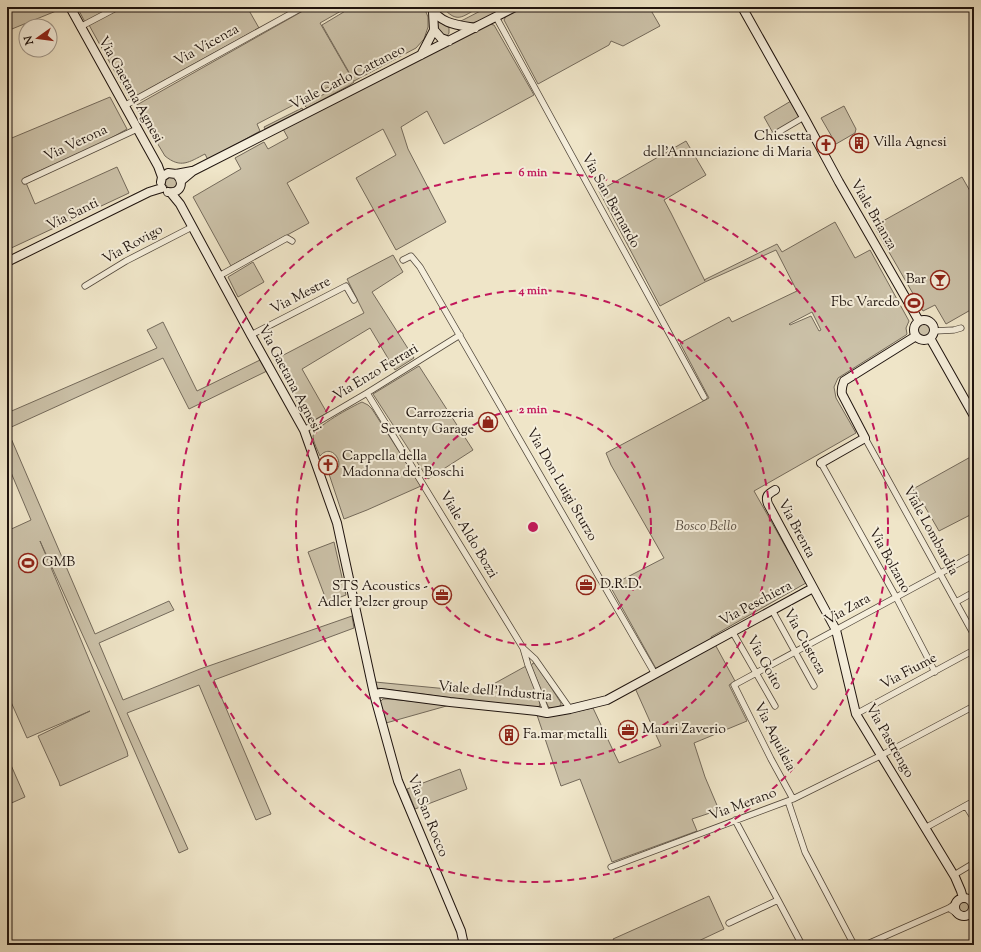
<svg xmlns="http://www.w3.org/2000/svg" width="981" height="952" font-family="'Sorts Mill Goudy',serif">
  <style>
    .green { fill: #cbc1a8; stroke: #746a5b; fill-rule: evenodd }
    .lines { fill: none; stroke-linecap: round; stroke-linejoin: round }
    .street-casing { stroke: #52483c; stroke-width: 7 }
    .secondary-casing { stroke: #1e130e; stroke-width: 10 }
    .street { stroke: #f5eedb; stroke-width: 5.5 }
    .secondary { stroke: #f5eedb; stroke-width: 8 }
    .ring { fill: none; stroke: #c2185b; stroke-width: 2; stroke-dasharray: 7 5 }
    .labels { text-anchor: middle; dominant-baseline: central; stroke-width: 4; stroke-linejoin: round; paint-order: stroke }
    .street-label { font-size: 14px; fill: #1e130e; stroke: #f5eedb }
    .poi-label { font-size: 14px; fill: #1e130e; stroke: #f5eedb; text-anchor: start }
    .park-label { font-size: 14px; font-style: italic; fill: #5b5044; stroke: #f5eedb }
    .centre { fill: #c2185b; stroke: #f5eedb; stroke-width: 2 }
    .ring-label { font-size: 12px; text-anchor: middle; font-weight: bold; fill: #c2185b; stroke: #f5eedb; stroke-width: 4; stroke-linejoin: round; paint-order: stroke }
  </style>
  <rect width="100%" height="100%" fill="#efe5c8"/>
  <filter id="stains"><feTurbulence type="fractalNoise" baseFrequency=".005" numOctaves="4"/><feColorMatrix values="0 0 0 0 .2 0 0 0 0 .09 0 0 0 0 .02 0 0 0 .5 -.17"/></filter>
  <radialGradient id="worn" r=".72"><stop offset=".6" stop-color="#630" stop-opacity="0"/><stop offset="1" stop-color="#630" stop-opacity=".3"/></radialGradient>
  <path class="green" d="M 7,7 L 60,7 L 61,9 L 7,31 Z
    M 77,7 L 113,7 L 85,22 Z
    M 122,7 L 247,7 L 259,28 L 130,99 L 89,25 Z
    M 310,7 L 348,7 L 320,23 L 354,82 L 350,85 L 307,108 L 305,106 L 305,105 L 331,90 L 328,87 L 257,124 L 260,131 L 208,160 L 205,154 C 189,162 181,169 165,156 L 135,106 Z
    M 352,7 L 424,7 L 428,17 L 428,27 L 424,39 L 416,48 L 354,81 L 322,25 Z
    M 442,7 L 480,7 C 461,17 458,24 442,7 Z
    M 488,7 L 508,7 C 496,13 482,23 468,23 C 465,23 462,22 458,22 L 463,20 Z
    M 521,7 L 649,7 L 660,26 L 623,46 L 611,41 L 609,45 L 538,84 L 504,20 L 507,14 Z
    M 436,17 L 449,28 L 449,33 L 447,36 L 445,37 L 439,32 Z
    M 489,24 L 494,25 L 534,95 L 444,144 L 427,111 L 401,127 L 408,149 L 446,222 L 396,250 L 356,178 L 396,155 L 383,129 L 287,183 L 309,223 L 231,266 L 193,197 L 241,169 L 235,158 L 264,142 L 268,149 L 288,138 L 283,129 Z
    M 110,97 L 127,129 L 106,141 L 24,178 L 35,204 L 117,167 L 129,193 L 7,250 L 7,140 Z
    M 791,101 L 800,117 L 773,133 L 764,117 Z
    M 844,106 L 856,129 L 855,133 L 836,144 L 821,118 Z
    M 302,108 L 303,110 L 265,129 L 264,127 Z
    M 686,141 L 706,175 L 664,200 L 671,213 L 705,281 L 704,280 L 777,244 L 782,252 L 835,222 L 855,258 L 870,250 L 909,321 L 906,328 L 907,334 L 906,335 L 838,378 L 834,387 L 836,398 L 856,433 L 754,491 L 806,583 L 711,637 L 735,681 L 729,685 L 747,721 L 694,743 L 705,777 L 719,810 L 692,819 L 697,831 L 612,862 L 580,779 L 561,786 L 537,715 L 563,714 L 593,708 L 619,763 L 661,746 L 635,688 L 659,674 L 610,586 L 664,558 L 611,465 L 606,453 L 709,398 L 680,343 L 729,317 L 732,322 L 797,291 L 776,250 L 705,282 L 660,306 L 599,191 ZM 812,312 L 821,330 L 819,331 L 811,316 L 790,325 L 789,324 Z
    M165 182a6 6 0 1 1 12 0a6 6 0 1 1-12 0Z
    M 962,177 L 974,198 L 974,308 L 946,324 L 935,305 L 923,311 L 874,226 Z
    M 393,255 L 403,272 L 372,292 L 414,358 L 395,370 L 370,328 L 302,369 L 327,413 L 309,423 L 274,360 L 364,313 L 347,279 Z
    M 253,262 L 264,282 L 238,297 L 228,277 Z
    M 163,322 L 197,391 L 260,360 L 267,371 L 189,409 L 163,358 L 7,429 L 7,413 L 157,348 L 147,330 Z
    M918 330a6 6 0 1 1 12 0a6 6 0 1 1-12 0Z
    M 419,366 L 473,450 L 428,479 L 373,394 Z
    M 362,402 L 368,405 L 372,409 L 421,486 L 367,510 L 344,519 L 329,474 C 350,470 333,440 320,456 C 318,451 313,442 313,436 C 314,427 353,406 362,402 Z
    M 7,429 L 95,634 L 169,601 L 174,610 L 99,643 L 123,700 L 200,669 L 352,616 L 354,628 L 214,680 L 271,814 L 256,820 L 199,685 L 127,713 L 188,849 L 179,853 L 114,704 L 40,541 L 127,751 L 128,756 L 60,786 L 59,782 L 38,736 L 90,711 L 27,738 L 7,693 L 7,531 L 31,520 L 7,463 Z
    M 974,455 L 974,513 L 939,531 L 924,505 L 921,503 L 913,489 Z
    M 334,542 L 346,595 L 327,602 L 308,552 Z
    M 533,663 L 536,664 L 561,703 L 561,705 L 557,708 L 550,708 L 548,706 L 531,666 Z
    M 526,666 L 539,699 L 540,704 L 539,707 L 536,708 L 521,707 L 376,688 L 375,682 L 479,692 Z
    M 383,699 L 389,699 L 450,705 L 386,723 L 380,702 Z
    M 7,756 L 25,797 L 7,805 Z
    M 460,769 L 467,789 L 415,809 L 407,789 Z
    M 709,896 L 724,929 L 690,945 L 616,945 L 613,939 Z
    M958 907a6 6 0 1 1 12 0a6 6 0 1 1-12 0Z"/>
  <g class="lines">
    <defs>
      <path id="street" d="M 496,17 L 704,397
        M 80,27 L 118,7
        M 124,106 L 303,7
        M 770,137 L 804,117
        M 25,181 L 137,129
        M 403,260 L 411,256 L 420,267 L 655,674
        M 219,276 L 287,238 L 292,241
        M 85,286 L 126,261 L 192,227
        M 934,331 L 954,330 L 961,328
        M 251,335 L 346,286 L 354,300
        M 367,393 L 523,648 L 528,665 L 547,713
        M 304,430 L 367,393 L 460,335
        M 865,438 L 974,635
        M 821,463 L 896,597 L 935,672
        M 956,602 L 974,592
        M 772,610 L 814,686
        M 732,631 L 775,706
        M 524,649 L 535,659 L 570,709
        M 856,714 L 974,650
        M 793,799 L 771,759 L 734,685 L 974,555
        M 788,801 L 805,852 L 854,945
        M 966,806 L 974,819
        M 735,820 L 778,900
        M 925,828 L 974,801
        M 611,867 L 793,799 L 880,756 L 974,706
        M 954,875 L 974,863
        M 949,908 L 957,914
        M 729,923 L 778,900 L 802,945
        M 865,945 L 949,908 L 955,904"/>
      <path id="secondary" d="M 70,7 L 158,166 L 162,177
        M 431,7 C 440,24 458,25 475,28
        M 742,7 L 805,119 L 839,182 L 919,321
        M 434,30 L 441,38 L 449,41
        M 421,55 L 434,30 L 433,12
        M 181,181 L 193,171 L 515,7
        M 161,182 L 162,177 L 168,173 L 176,174 L 192,171
        M 168,192 C 181,194 185,182 176,174
        M 171,193 L 180,204 L 251,335 L 304,430 L 337,523 L 374,694 L 398,781 L 461,931 L 464,945
        M 7,262 L 149,192 L 162,188
        M914 330a10 10 0 1 1 20 0a10 10 0 1 1-20 0Z
        M 930,338 L 974,416
        M 821,463 L 865,438 L 842,394 C 841,389 842,386 844,381 L 916,336
        M 775,490 C 768,494 765,496 768,504 L 836,630 L 856,714 L 955,877 L 961,891 L 963,898
        M 374,694 L 381,693 L 450,702 L 537,711 L 547,713 L 570,709 L 607,700 L 813,588
        M955 907a9 9 0 1 1 18 0a9 9 0 1 1-18 0Z"/>
    </defs>
    <use href="#street" class="street-casing"/>
    <use href="#secondary" class="secondary-casing"/>
    <use href="#street" class="street"/>
    <use href="#secondary" class="secondary"/>
  </g>
  <g class="ring">
    <circle cx="533" cy="527" r="118"/>
    <circle cx="533" cy="527" r="237"/>
    <circle cx="533" cy="527" r="355"/>
  </g>
  <defs>
    <symbol id="building-ring" viewBox="-11 -11 22 22"><circle r="9.5" fill="#f5eedb" stroke="#8f2418" stroke-width="1.5"/><path d="M-4-6H4V6H1V3H-1V6H-4ZM-2.5-4.3h1.7v1.8h-1.7ZM.8-4.3h1.7v1.8H.8ZM-2.5-1h1.7V.8h-1.7ZM.8-1h1.7V.8H.8Z" fill="#8f2418"/></symbol>
    <symbol id="church-ring" viewBox="-11 -11 22 22"><circle r="9.5" fill="#f5eedb" stroke="#8f2418" stroke-width="1.5"/><path d="M-1.2-6h2.4v3.5h3.3v2.4h-3.3V6h-2.4V-.1h-3.3v-2.4h3.3Z" fill="#8f2418"/></symbol>
    <symbol id="bar-ring" viewBox="-11 -11 22 22"><circle r="9.5" fill="#f5eedb" stroke="#8f2418" stroke-width="1.5"/><path d="M-6-5H6L.8 .8V4.5H3.5V6h-7V4.5H-.8V.8Z" fill="#8f2418"/></symbol>
    <symbol id="stadium-ring" viewBox="-11 -11 22 22"><circle r="9.5" fill="#f5eedb" stroke="#8f2418" stroke-width="1.5"/><path d="M0-5a6.5 5 0 1 0 0 10a6.5 5 0 1 0 0-10ZM-3.5-1.8h7v3.6h-7Z" fill="#8f2418"/></symbol>
    <symbol id="shop-ring" viewBox="-11 -11 22 22"><circle r="9.5" fill="#f5eedb" stroke="#8f2418" stroke-width="1.5"/><path d="M-5-2.5h2.3a2.7 3.5 0 0 1 5.4 0H5L5.5 6h-11ZM-1.5-2.5h3a1.5 2.3 0 0 0-3 0Z" fill="#8f2418"/></symbol>
    <symbol id="office-ring" viewBox="-11 -11 22 22"><circle r="9.5" fill="#f5eedb" stroke="#8f2418" stroke-width="1.5"/><path d="M-6-3h4V-5.5h4V-3h4V5H-6ZM-1-4.5V-3h2v-1.5ZM-6 0V1H6V0Z" fill="#8f2418"/></symbol>
  </defs>
  <g fill-rule="evenodd">
    <use href="#building-ring" x="848" y="132" width="22" height="22"/>
    <use href="#church-ring" x="815" y="134" width="22" height="22"/>
    <use href="#bar-ring" x="929" y="269" width="22" height="22"/>
    <use href="#stadium-ring" x="903" y="292" width="22" height="22"/>
    <use href="#shop-ring" x="477" y="411" width="22" height="22"/>
    <use href="#church-ring" x="317" y="454" width="22" height="22"/>
    <use href="#stadium-ring" x="17" y="552" width="22" height="22"/>
    <use href="#office-ring" x="575" y="574" width="22" height="22"/>
    <use href="#office-ring" x="431" y="584" width="22" height="22"/>
    <use href="#office-ring" x="617" y="719" width="22" height="22"/>
    <use href="#building-ring" x="498" y="724" width="22" height="22"/>
  </g>
  <g class="labels">
    <g class="street-label">
      <text transform="translate(207 46) rotate(-29)">Via Vicenza</text>
      <text transform="translate(348 78) rotate(-27)">Viale Carlo Cattaneo</text>
      <text transform="translate(130 90) rotate(61)">Via Gaetana Agnesi</text>
      <text transform="translate(76 144) rotate(-25)">Via Verona</text>
      <text transform="translate(610 201) rotate(61)">Via San Bernardo</text>
      <text transform="translate(73 215) rotate(-26)">Via Santi</text>
      <text transform="translate(873 215) rotate(60)">Viale Brianza</text>
      <text transform="translate(133 245) rotate(-29)">Via Rovigo</text>
      <text transform="translate(301 296) rotate(-27)">Via Mestre</text>
      <text transform="translate(376 373) rotate(-31)">Via Enzo Ferrari</text>
      <text transform="translate(289 379) rotate(62)">Via Gaetana Agnesi</text>
      <text transform="translate(561 485) rotate(60)">Via Don Luigi Sturzo</text>
      <text transform="translate(796 529) rotate(62)">Via Brenta</text>
      <text transform="translate(930 531) rotate(61)">Viale Lombardia</text>
      <text transform="translate(468 535) rotate(59)">Viale Aldo Bozzi</text>
      <text transform="translate(889 561) rotate(61)">Via Bolzano</text>
      <text transform="translate(756 604) rotate(-28)">Via Peschiera</text>
      <text transform="translate(848 610) rotate(-29)">Via Zara</text>
      <text transform="translate(804 642) rotate(61)">Via Custoza</text>
      <text transform="translate(764 663) rotate(61)">Via Goito</text>
      <text transform="translate(909 672) rotate(-28)">Via Fiume</text>
      <text transform="translate(495 692) rotate(5)">Viale dell'Industria</text>
      <text transform="translate(774 737) rotate(63)">Via Aquileia</text>
      <text transform="translate(889 741) rotate(60)">Via Pastrengo</text>
      <text transform="translate(743 805) rotate(-20)">Via Merano</text>
      <text transform="translate(427 816) rotate(68)">Via San Rocco</text>
    </g>
    <g class="poi-label">
      <text x="812" y="137" text-anchor="end">Chiesetta<tspan x="812" dy="16">dell'Annunciazione di Maria</tspan></text>
      <text x="873" y="143">Villa Agnesi</text>
      <text x="926" y="280" text-anchor="end">Bar</text>
      <text x="900" y="303" text-anchor="end">Fbc Varedo</text>
      <text x="474" y="414" text-anchor="end">Carrozzeria<tspan x="474" dy="16">Seventy Garage</tspan></text>
      <text x="342" y="457">Cappella della<tspan x="342" dy="16">Madonna dei Boschi</tspan></text>
      <text x="42" y="563">GMB</text>
      <text x="600" y="585">D.R.D.</text>
      <text x="428" y="587" text-anchor="end">STS Acoustics -<tspan x="428" dy="16">Adler Pelzer group</tspan></text>
      <text x="642" y="730">Mauri Zaverio</text>
      <text x="523" y="735">Fa.mar metalli</text>
    </g>
    <g class="park-label">
      <text x="706" y="527">Bosco Bello</text>
    </g>
  </g>
  <circle cx="533" cy="527" r="6" class="centre"/>
  <g class="ring-label">
    <text x="533" y="176">6 min</text>
    <text x="533" y="294">4 min</text>
    <text x="533" y="413">2 min</text>
  </g>
  <rect width="981" height="952" fill="none" stroke="#efe5c8" stroke-width="24"/>
  <rect x="8" y="8" width="965" height="936" fill="none" stroke="#1e130e" stroke-width="2"/>
  <rect x="12" y="12" width="957" height="928" fill="none" stroke="#1e130e"/>
  <g transform="translate(38 38) rotate(256)"><circle r="19" fill="#f5eedb" stroke="#9f9689"/>
  <path d="M0-3L7 15L0 10L-7 15Z" fill="#8f2418"/>
  <text y="-6" font-size="11" font-weight="bold" text-anchor="middle" fill="#1e130e">N</text>
  </g>
  <rect width="100%" height="100%" filter="url(#stains)"/>
  <rect width="100%" height="100%" fill="url(#worn)"/>
</svg>
